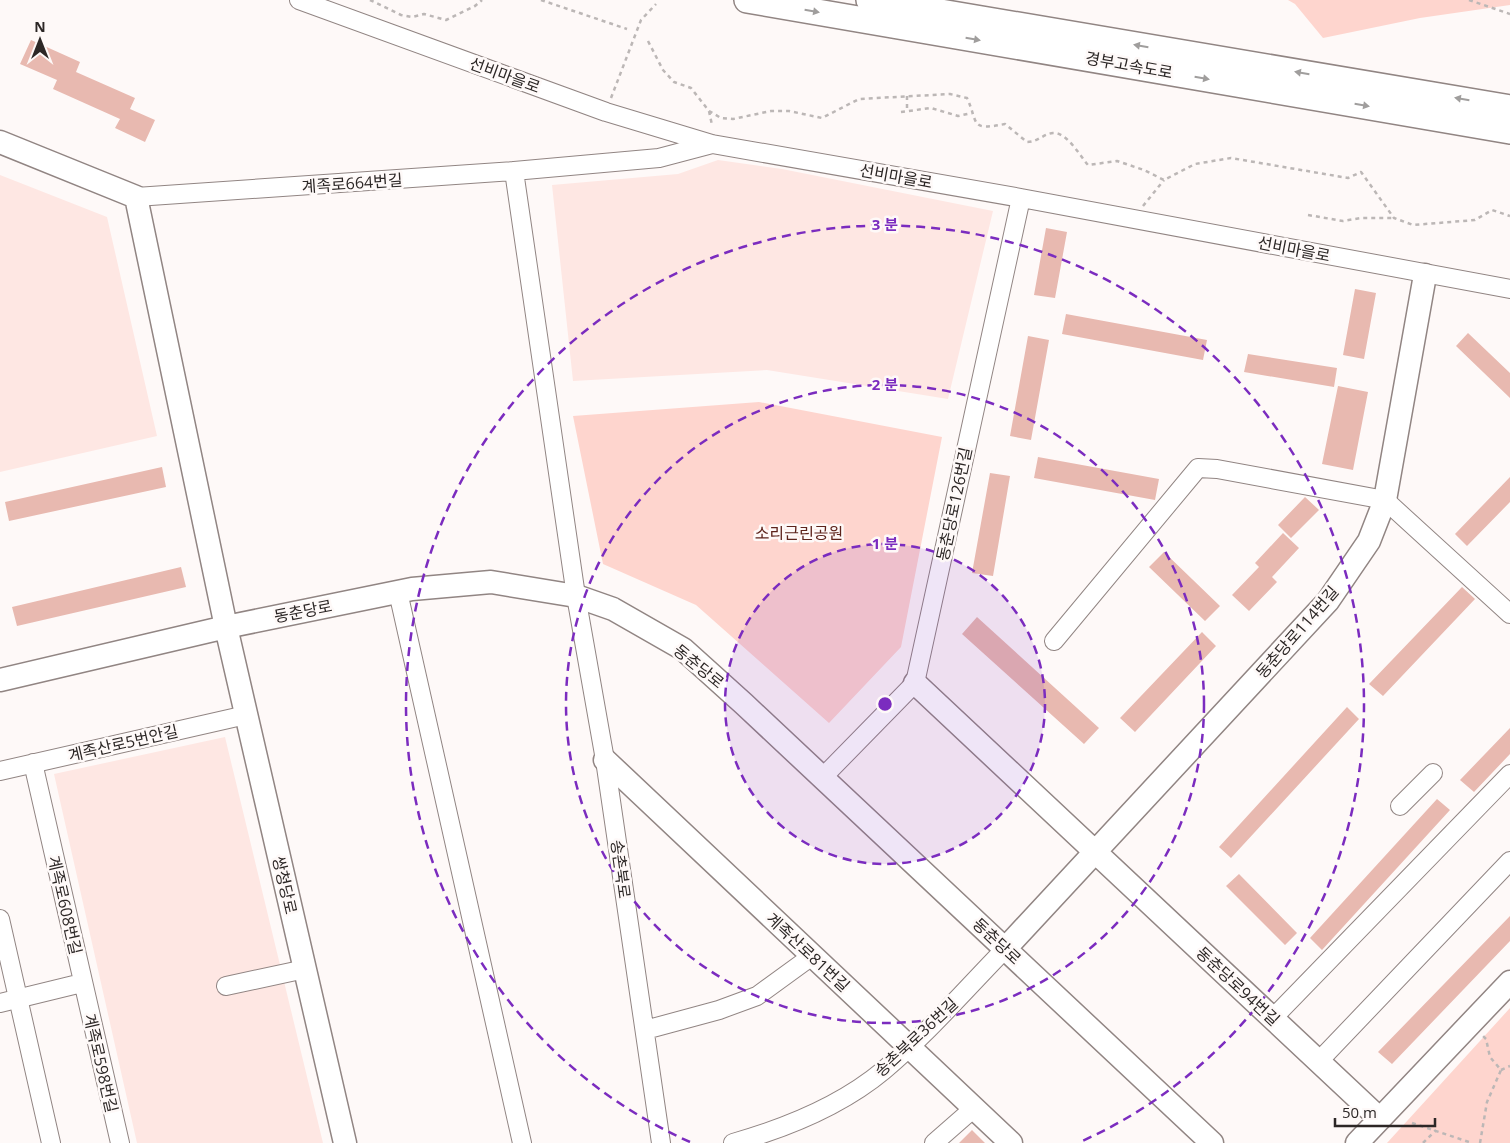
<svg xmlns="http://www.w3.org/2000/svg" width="1510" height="1143" font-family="'Open Sans','Noto Sans KR',sans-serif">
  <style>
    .built { fill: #fee7e3 }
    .green { fill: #fed5ce }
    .building { fill: #e8b9b0 }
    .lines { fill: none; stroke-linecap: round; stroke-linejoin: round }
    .minor-casing { stroke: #918583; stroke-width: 20 }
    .major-casing { stroke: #918583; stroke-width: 25 }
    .highway-casing { stroke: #918583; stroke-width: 28 }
    .path { stroke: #bcb7b6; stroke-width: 2.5; stroke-dasharray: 4 4; stroke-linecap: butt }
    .minor { stroke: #fff; stroke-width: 18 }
    .major { stroke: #fff; stroke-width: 22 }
    .highway { stroke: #fff; stroke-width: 25 }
    .oneway { fill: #a09e9d }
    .ring { fill: none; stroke: #7b2cbf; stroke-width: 2.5; stroke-dasharray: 9 6 }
    .labels { text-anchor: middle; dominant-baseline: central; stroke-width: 5; stroke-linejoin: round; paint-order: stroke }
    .street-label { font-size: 16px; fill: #2c2726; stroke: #fef9f8 }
    .park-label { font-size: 16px; fill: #5d231b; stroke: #fef9f8 }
    .centre { fill: #7b2cbf; stroke: #fef9f8; stroke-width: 2.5 }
    .ring-label { font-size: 15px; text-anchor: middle; font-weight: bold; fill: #7b2cbf; stroke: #fef9f8; stroke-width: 5; stroke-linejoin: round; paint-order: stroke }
  </style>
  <rect width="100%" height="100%" fill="#fef9f8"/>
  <path class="built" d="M 718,160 L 782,169 L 993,211 L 948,399 L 767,370 L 573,381 L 552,185 L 678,174 Z
    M 0,175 L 107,217 L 157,436 L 0,472 Z
    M 225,737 L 323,1143 L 137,1143 L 54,774 Z"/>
  <path class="green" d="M 1288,0 L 1510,0 L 1510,5 L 1420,18 L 1323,38 L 1295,4 Z
    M 759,402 L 942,437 L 901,647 L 829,723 L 696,605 L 603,564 L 573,416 Z
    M 1510,1008 L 1510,1143 L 1387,1143 Z"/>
  <path class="building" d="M 31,40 L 80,62 L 76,72 L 135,98 L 130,109 L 155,120 L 145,142 L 115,128 L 120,119 L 53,89 L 57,80 L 20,64 Z
    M 1046,228 L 1067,232 L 1055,298 L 1034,295 Z
    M 1355,289 L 1376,293 L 1364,359 L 1343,355 Z
    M 1066,314 L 1207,340 L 1203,360 L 1062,334 Z
    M 1468,333 L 1510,373 L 1510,398 L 1456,346 Z
    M 1028,336 L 1049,340 L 1031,440 L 1010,436 Z
    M 1248,354 L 1337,368 L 1334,387 L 1244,372 Z
    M 1338,386 L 1368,392 L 1353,470 L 1322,464 Z
    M 1038,457 L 1159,479 L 1155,500 L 1034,478 Z
    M 162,467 L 166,487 L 9,521 L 5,502 Z
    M 990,473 L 1010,476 L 993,576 L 972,573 Z
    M 1510,477 L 1510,502 L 1467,546 L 1455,534 Z
    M 1305,497 L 1319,510 L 1291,538 L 1278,525 Z
    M 1283,533 L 1299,548 L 1272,577 L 1277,582 L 1249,611 L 1232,595 L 1259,567 L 1255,563 Z
    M 1164,552 L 1220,606 L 1205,621 L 1149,567 Z
    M 181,567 L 186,587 L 17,626 L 12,607 Z
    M 1462,587 L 1475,599 L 1383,696 L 1369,684 Z
    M 977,617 L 1099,728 L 1084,744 L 962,634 Z
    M 1202,632 L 1216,646 L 1135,732 L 1120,718 Z
    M 1347,707 L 1359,719 L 1231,858 L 1219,847 Z
    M 1510,728 L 1510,754 L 1474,792 L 1460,780 Z
    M 1437,799 L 1450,810 L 1322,950 L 1310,938 Z
    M 1239,874 L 1297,933 L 1285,945 L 1226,886 Z
    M 1510,916 L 1510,941 L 1392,1064 L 1378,1052 Z
    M 972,1130 L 985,1143 L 959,1143 Z"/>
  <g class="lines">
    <defs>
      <path id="minor" d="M 299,0 L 606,112 L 712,144 L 1021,198 L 1510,289
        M 514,171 L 576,596 L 605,760 L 661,1143
        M 136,197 L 514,171 L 659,158 L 712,144
        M 398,592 L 522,1143
        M 1054,641 L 1198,468 L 1217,469 L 1385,500 L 1510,614
        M 33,763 L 120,1143
        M 0,771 L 246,715
        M 824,776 L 915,683 L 1021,198
        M 1400,806 L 1433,773
        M 0,919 L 51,1143
        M 226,986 L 305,969
        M 0,1003 L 82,983
        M 1272,1019 L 1510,774
        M 645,1030 L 719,1010 L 757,996 L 812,956
        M 1318,1062 L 1510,861
        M 733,1143 C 786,1128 841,1106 884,1070 C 927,1034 965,990 1005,949
        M 934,1143 L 974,1108"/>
      <path id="major" d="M 0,142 L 136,197 L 226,627 L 345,1143
        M 0,680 L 226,627 L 412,589 L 491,582 L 576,596 L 613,609 L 683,649 L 744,704 L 1212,1143
        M 915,683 L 1380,1119
        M 605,760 L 1011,1143
        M 1005,949 L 1328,601 L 1369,541 L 1385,500 L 1425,275
        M 1357,1143 L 1510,982"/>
      <path id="highway" d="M 747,0 L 1510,131
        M 869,0 L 1510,108"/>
    </defs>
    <use href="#minor" class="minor-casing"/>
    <use href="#major" class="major-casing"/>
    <use href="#highway" class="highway-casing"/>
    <path class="path" d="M 370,0 L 401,15 L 412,17 L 424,14 L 446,20 L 475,6 L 482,0
      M 541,0 L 627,29
      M 1469,0 L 1510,14
      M 648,41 L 663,70 L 674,82 L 691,88 L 709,111 L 721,118 L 733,119 L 771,111 L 789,111 L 822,118 L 859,99 L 950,94 L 967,98 C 979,124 969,131 1005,124 L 1027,142 C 1038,142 1043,134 1053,133 C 1067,132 1080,156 1088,165 L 1117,161 L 1144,170 L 1164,180 L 1195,164 L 1231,158 L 1348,178 L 1361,172 L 1394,218 L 1413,225 L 1475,220 L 1492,210 L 1510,216
      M 907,96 L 907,111
      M 611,98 L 641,20 L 656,4
      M 709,111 L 712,125
      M 901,112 L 931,108 L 958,116 L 972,113
      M 1143,206 L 1164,180
      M 1308,215 L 1343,221 L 1361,218 L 1394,218
      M 1501,1070 L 1510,1066
      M 1412,1123 L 1472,1143
      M 1423,1143 L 1436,1130
      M 1480,1143 L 1487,1102 L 1501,1070 L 1490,1057 L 1486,1039 L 1482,1035"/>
    <use href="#minor" class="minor"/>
    <use href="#major" class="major"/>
    <use href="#highway" class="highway"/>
  </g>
  <defs><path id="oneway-solid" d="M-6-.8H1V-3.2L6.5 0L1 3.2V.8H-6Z" transform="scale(1.25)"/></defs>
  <g class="oneway">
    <use href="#oneway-solid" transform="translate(812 11) rotate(10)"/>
    <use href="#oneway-solid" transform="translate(973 39) rotate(10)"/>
    <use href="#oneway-solid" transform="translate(1141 46) rotate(-170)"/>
    <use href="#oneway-solid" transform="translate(1302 73) rotate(-170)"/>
    <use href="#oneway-solid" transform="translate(1202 78) rotate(10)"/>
    <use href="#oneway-solid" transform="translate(1462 99) rotate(-170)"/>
    <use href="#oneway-solid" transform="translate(1362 105) rotate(10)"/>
  </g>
  <circle cx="885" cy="704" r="160" fill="#7b2cbf" fill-opacity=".12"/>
  <g class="ring">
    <circle cx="885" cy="704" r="160"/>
    <circle cx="885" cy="704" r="319"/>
    <path d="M690 1142A479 479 0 1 1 1080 1142"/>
  </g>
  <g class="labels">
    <g class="street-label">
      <text transform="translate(1129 65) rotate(10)">경부고속도로</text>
      <text transform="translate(505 75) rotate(20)">선비마을로</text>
      <text transform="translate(896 176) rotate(10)">선비마을로</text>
      <text transform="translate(352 183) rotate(-4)">계족로664번길</text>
      <text transform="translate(1294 249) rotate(11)">선비마을로</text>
      <text transform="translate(954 504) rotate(-78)">동춘당로126번길</text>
      <text transform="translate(303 611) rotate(-11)">동춘당로</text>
      <text transform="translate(1297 632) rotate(-49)">동춘당로114번길</text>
      <text transform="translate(699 666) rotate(39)">동춘당로</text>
      <text transform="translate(123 743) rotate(-13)">계족산로5번안길</text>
      <text transform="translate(621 869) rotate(82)">송촌북로</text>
      <text transform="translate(285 885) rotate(77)">쌍청당로</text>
      <text transform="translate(65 905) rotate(77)">계족로608번길</text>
      <text transform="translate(997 941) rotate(43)">동춘당로</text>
      <text transform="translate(808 952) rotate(43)">계족산로81번길</text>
      <text transform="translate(1238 986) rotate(43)">동춘당로94번길</text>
      <text transform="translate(916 1037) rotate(-43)">송촌북로36번길</text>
      <text transform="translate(101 1063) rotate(77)">계족로598번길</text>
    </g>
    <g class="park-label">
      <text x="799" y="533">소리근린공원</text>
    </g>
  </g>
  <circle cx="885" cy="704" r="8" class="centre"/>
  <g class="ring-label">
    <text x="885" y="230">3 분</text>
    <text x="885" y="390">2 분</text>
    <text x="885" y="549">1 분</text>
  </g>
  <g transform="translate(40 40)" stroke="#fef9f8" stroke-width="4" paint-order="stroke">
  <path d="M0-4L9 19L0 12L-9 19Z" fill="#2c2726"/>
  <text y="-8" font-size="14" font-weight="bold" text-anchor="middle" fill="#2c2726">N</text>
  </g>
  <path d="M1335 1118v8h100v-8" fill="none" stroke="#2c2726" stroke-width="2.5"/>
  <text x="1342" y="1118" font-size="15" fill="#2c2726" stroke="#fef9f8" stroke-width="4" paint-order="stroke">50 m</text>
</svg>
